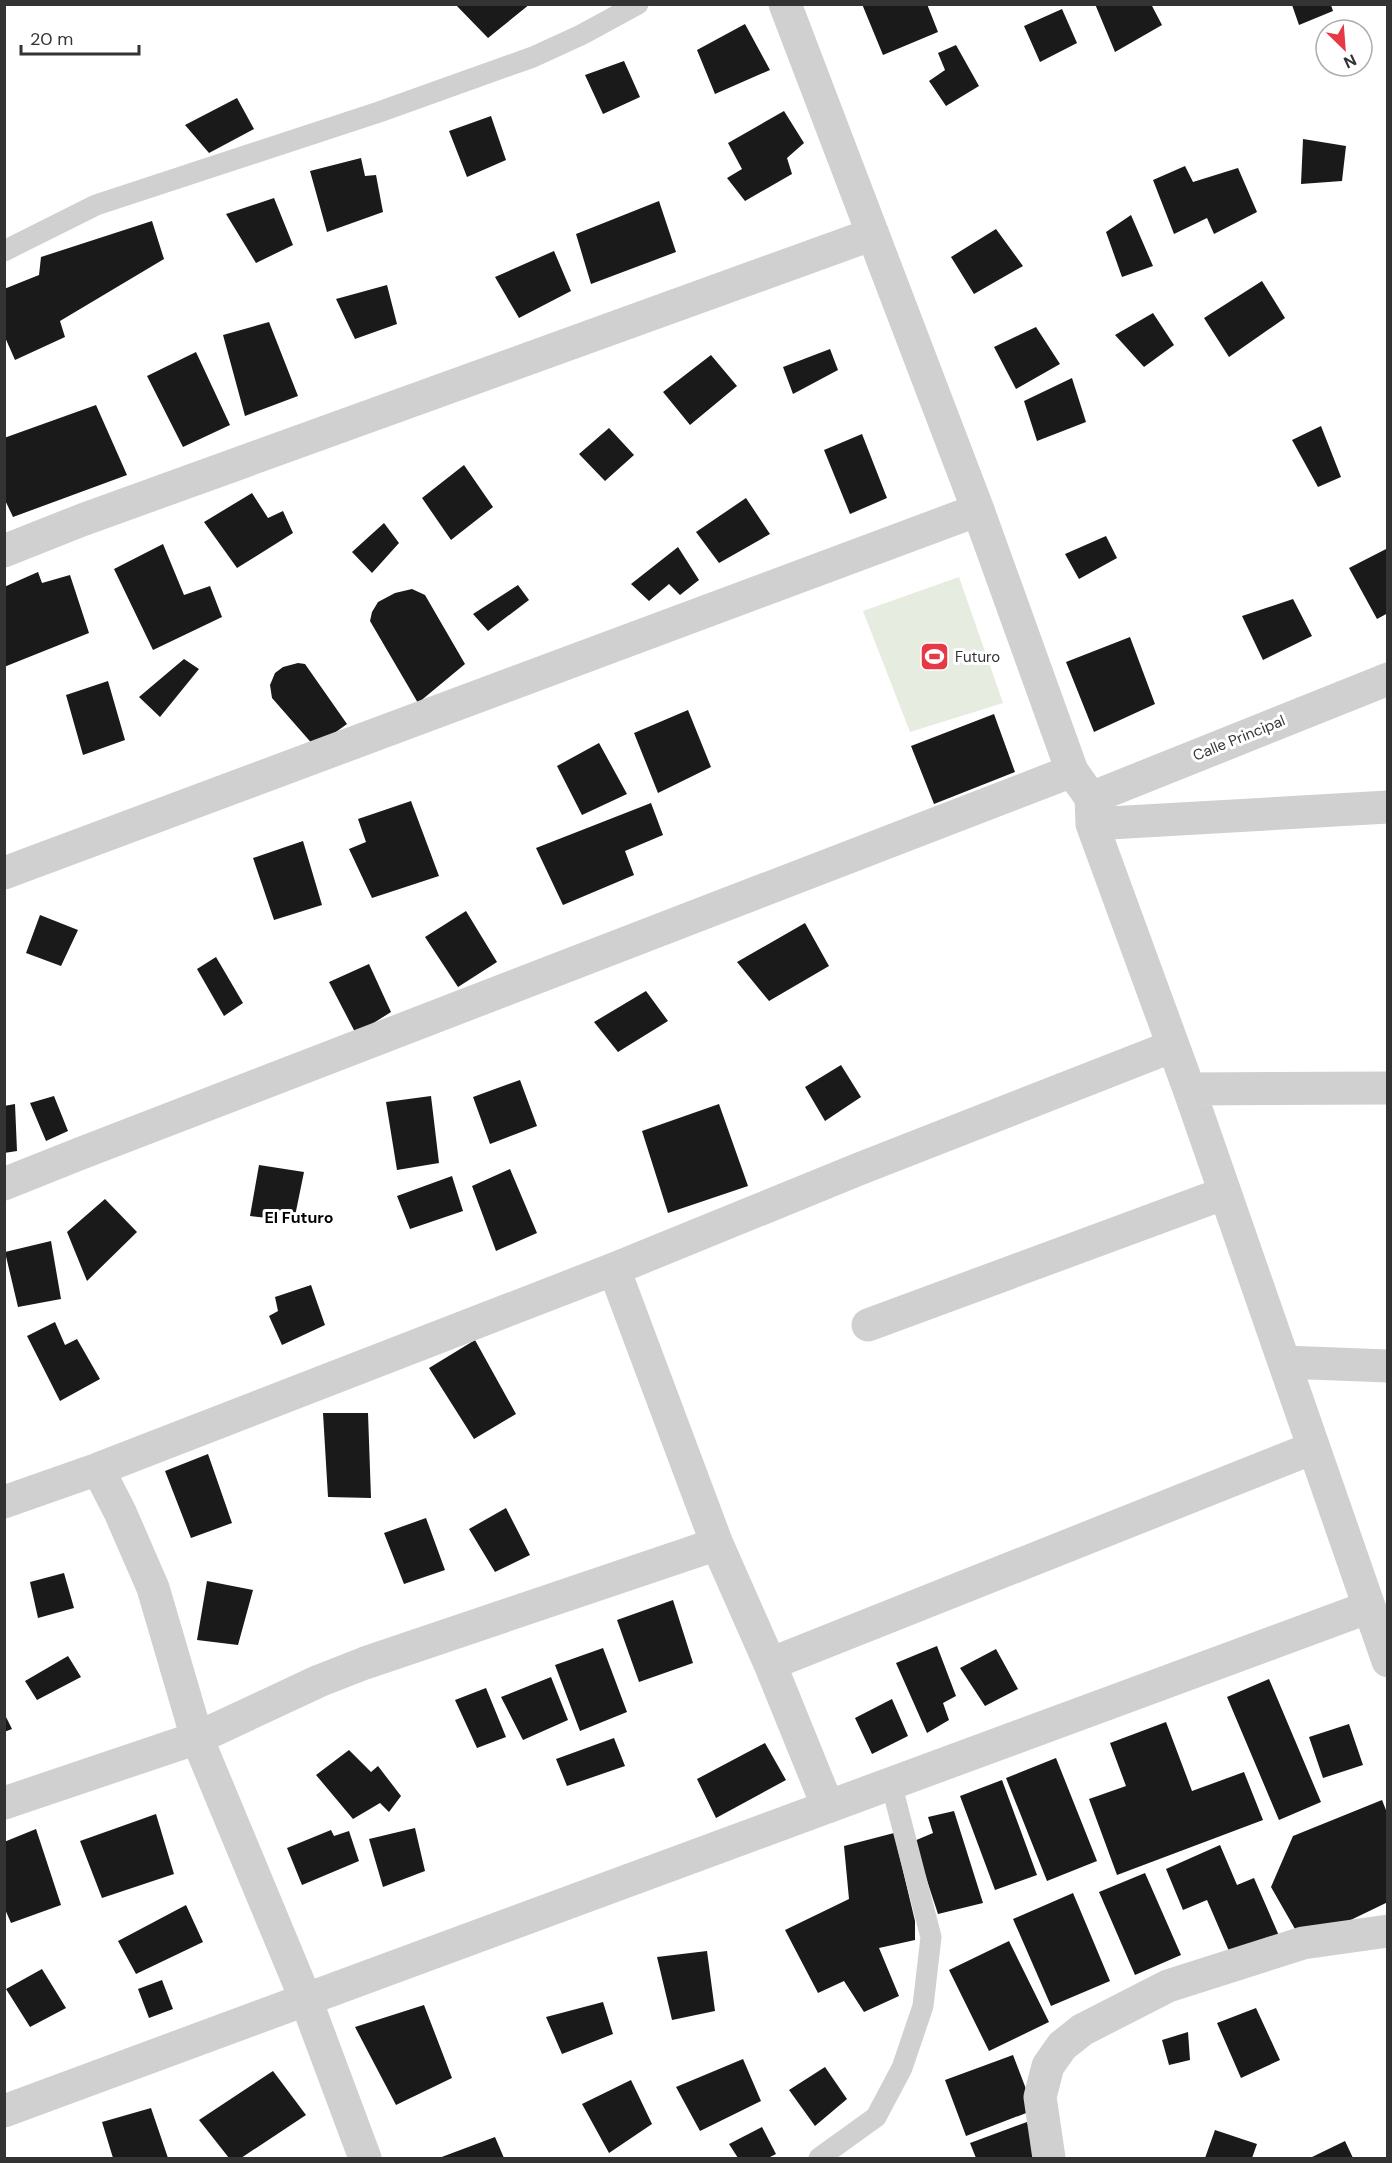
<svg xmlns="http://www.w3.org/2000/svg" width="1392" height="2163" font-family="'DM Sans',sans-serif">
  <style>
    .green { fill: #e6ecdf }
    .building { fill: #1a1a1a }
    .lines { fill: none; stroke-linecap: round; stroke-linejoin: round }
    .lane { stroke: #d0d0d0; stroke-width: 21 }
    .street { stroke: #d0d0d0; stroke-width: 33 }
    .labels { text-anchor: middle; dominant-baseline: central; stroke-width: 6; stroke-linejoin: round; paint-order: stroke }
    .poi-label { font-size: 15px; fill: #333; stroke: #fff; text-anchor: start }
    .street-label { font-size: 15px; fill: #333; stroke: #fff }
    .neighbourhood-label { font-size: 16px; font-weight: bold; fill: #000; stroke: #fff }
  </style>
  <rect width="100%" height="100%" fill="#fff"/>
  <path class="green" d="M 959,577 L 1003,703 L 910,732 L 863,611 Z"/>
  <path class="building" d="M 455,4 L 530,4 L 488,38 Z
    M 862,4 L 927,4 L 938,32 L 883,55 Z
    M 1095,4 L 1151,4 L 1162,25 L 1115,52 Z
    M 1292,5 L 1331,5 L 1333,11 L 1299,25 Z
    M 1062,9 L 1077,43 L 1040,62 L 1024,26 Z
    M 745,24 L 770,70 L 715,94 L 697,50 Z
    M 956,45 L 979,86 L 946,106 L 929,81 L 945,70 L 938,53 Z
    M 624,61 L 640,97 L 603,114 L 585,75 Z
    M 237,98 L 254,129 L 209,153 L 185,125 Z
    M 784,111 L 804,143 L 787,158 L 792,174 L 745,201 L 727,178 L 742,169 L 728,143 Z
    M 491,116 L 506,160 L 467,177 L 449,131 Z
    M 1303,139 L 1346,146 L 1342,181 L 1301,184 Z
    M 361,158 L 365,176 L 376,175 L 383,212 L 327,232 L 310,171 Z
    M 1185,166 L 1193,182 L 1238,168 L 1257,212 L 1214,234 L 1207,218 L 1174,234 L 1153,180 Z
    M 274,198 L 293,245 L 256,263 L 226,214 Z
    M 659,201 L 676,252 L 591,284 L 576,234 Z
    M 1131,215 L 1153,266 L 1122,277 L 1106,232 Z
    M 152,221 L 164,259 L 60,321 L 65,337 L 15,360 L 4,335 L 4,289 L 39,275 L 41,257 Z
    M 996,229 L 1023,266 L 974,294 L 951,257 Z
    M 554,251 L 571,291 L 519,318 L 495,277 Z
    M 1262,281 L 1285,318 L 1229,357 L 1204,318 Z
    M 387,285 L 397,324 L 355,339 L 336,299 Z
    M 1153,313 L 1174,345 L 1144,367 L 1115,335 Z
    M 269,322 L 298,396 L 245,416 L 223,335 Z
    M 1036,327 L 1060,364 L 1016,389 L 994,347 Z
    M 830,349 L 838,370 L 793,394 L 783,367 Z
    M 196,352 L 230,425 L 183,447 L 147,376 Z
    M 711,355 L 737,386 L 690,425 L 663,392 Z
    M 1072,378 L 1086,422 L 1037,441 L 1024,401 Z
    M 96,405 L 127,475 L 13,517 L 4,498 L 4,438 Z
    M 1321,426 L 1341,477 L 1318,487 L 1292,440 Z
    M 609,428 L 634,455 L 605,481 L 579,454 Z
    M 862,434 L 887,498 L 850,514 L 824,450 Z
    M 464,465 L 493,507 L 451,540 L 422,498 Z
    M 252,493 L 268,518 L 283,511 L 293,533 L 237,568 L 204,522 Z
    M 746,498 L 770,534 L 719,563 L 696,532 Z
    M 384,523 L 399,543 L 372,573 L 352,552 Z
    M 1106,536 L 1117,558 L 1079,579 L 1065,554 Z
    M 163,544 L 184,595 L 210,586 L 222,617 L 153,650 L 114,569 Z
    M 678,547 L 699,580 L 680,595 L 669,584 L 649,601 L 631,584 Z
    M 1388,548 L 1388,613 L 1377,619 L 1349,568 Z
    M 38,572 L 42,583 L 70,575 L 89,633 L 4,667 L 4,587 Z
    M 518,585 L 529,600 L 488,631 L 473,614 Z
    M 412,589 L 425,595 L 465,664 L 418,703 L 370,621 L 372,612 L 378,602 L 395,593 Z
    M 1293,599 L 1312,636 L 1263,660 L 1242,616 Z
    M 1130,637 L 1155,704 L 1094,732 L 1066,662 Z
    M 184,659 L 199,669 L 160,717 L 139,697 Z
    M 298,663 L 305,664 L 347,724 L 315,747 L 272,698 L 270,685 L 275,673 L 283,667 Z
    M 108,681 L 125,740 L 83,755 L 66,695 Z
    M 688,710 L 711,767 L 658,793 L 634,733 Z
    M 994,714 L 1015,772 L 934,804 L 911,746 Z
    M 599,743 L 627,794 L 582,815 L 557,766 Z
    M 411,801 L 439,876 L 372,898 L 349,849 L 366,842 L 358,819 Z
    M 651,803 L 663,835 L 625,851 L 634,875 L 563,905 L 536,848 Z
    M 303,841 L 322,905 L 274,920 L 253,858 Z
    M 466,911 L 497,962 L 458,987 L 425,937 Z
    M 40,915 L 78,930 L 61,966 L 26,953 Z
    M 805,923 L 829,966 L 769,1001 L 737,962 Z
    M 216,957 L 243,1003 L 224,1016 L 197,969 Z
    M 369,964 L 391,1012 L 356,1034 L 329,982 Z
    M 646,991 L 668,1021 L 618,1052 L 594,1022 Z
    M 841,1065 L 861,1097 L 825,1121 L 805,1087 Z
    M 520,1080 L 537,1126 L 490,1144 L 473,1097 Z
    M 54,1096 L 68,1131 L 46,1141 L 30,1103 Z
    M 431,1096 L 439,1163 L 397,1170 L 386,1102 Z
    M 15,1104 L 17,1151 L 4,1153 L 4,1106 Z
    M 719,1104 L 748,1186 L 668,1213 L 642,1131 Z
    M 259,1165 L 304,1172 L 294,1221 L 250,1216 Z
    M 510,1169 L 537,1233 L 496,1251 L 472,1186 Z
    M 452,1176 L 463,1211 L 410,1229 L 397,1196 Z
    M 105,1199 L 137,1232 L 87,1281 L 67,1232 Z
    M 51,1241 L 61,1299 L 18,1307 L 5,1252 Z
    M 311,1285 L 325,1325 L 282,1345 L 269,1316 L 278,1311 L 275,1297 Z
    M 55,1322 L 65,1345 L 77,1339 L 100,1379 L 60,1401 L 27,1336 Z
    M 475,1340 L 516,1414 L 474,1439 L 429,1368 Z
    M 323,1413 L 368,1413 L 371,1498 L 328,1497 Z
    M 208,1454 L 232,1523 L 191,1538 L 165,1471 Z
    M 506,1508 L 530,1555 L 495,1572 L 469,1529 Z
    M 426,1518 L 445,1570 L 404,1584 L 384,1533 Z
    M 64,1573 L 74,1608 L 38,1618 L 30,1582 Z
    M 207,1581 L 253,1590 L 238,1645 L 197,1640 Z
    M 673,1600 L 693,1663 L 639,1682 L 617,1620 Z
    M 937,1646 L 956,1696 L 943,1703 L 949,1720 L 927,1733 L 896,1663 Z
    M 603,1648 L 627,1712 L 580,1731 L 555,1665 Z
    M 996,1649 L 1018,1689 L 985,1706 L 960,1668 Z
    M 68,1656 L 81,1677 L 37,1700 L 25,1681 Z
    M 551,1677 L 568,1720 L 523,1740 L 501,1697 Z
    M 1269,1679 L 1321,1802 L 1279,1820 L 1227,1697 Z
    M 486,1688 L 506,1737 L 477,1748 L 455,1700 Z
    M 892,1699 L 908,1736 L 872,1754 L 855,1718 Z
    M 4,1713 L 12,1729 L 4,1732 Z
    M 1166,1722 L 1192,1791 L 1244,1772 L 1263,1820 L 1117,1875 L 1089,1799 L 1126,1786 L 1110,1743 Z
    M 1349,1724 L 1363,1765 L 1323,1778 L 1309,1737 Z
    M 614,1738 L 625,1766 L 567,1786 L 556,1759 Z
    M 765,1743 L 786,1780 L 716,1818 L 697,1779 Z
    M 349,1750 L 371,1772 L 378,1766 L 401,1796 L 389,1812 L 380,1803 L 353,1819 L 316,1775 Z
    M 1056,1758 L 1097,1861 L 1047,1881 L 1006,1778 Z
    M 1002,1780 L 1037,1875 L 995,1890 L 960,1796 Z
    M 1382,1800 L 1388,1815 L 1388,1902 L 1303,1943 L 1271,1887 L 1293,1836 Z
    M 954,1811 L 983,1903 L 938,1914 L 914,1841 L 933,1833 L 928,1817 Z
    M 156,1814 L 174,1874 L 102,1898 L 80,1841 Z
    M 415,1828 L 425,1871 L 383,1887 L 369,1839 Z
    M 36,1829 L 61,1905 L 11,1923 L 4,1907 L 4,1842 Z
    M 331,1830 L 334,1836 L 349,1831 L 359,1861 L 302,1885 L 287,1848 Z
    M 894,1833 L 915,1921 L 915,1940 L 879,1948 L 899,1996 L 864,2012 L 844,1981 L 818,1993 L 785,1930 L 849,1899 L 844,1846 Z
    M 1220,1845 L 1237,1885 L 1254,1878 L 1280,1938 L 1232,1958 L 1207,1900 L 1183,1910 L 1166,1869 Z
    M 1145,1873 L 1181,1955 L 1135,1975 L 1099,1892 Z
    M 1073,1893 L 1110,1981 L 1051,2006 L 1013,1919 Z
    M 186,1905 L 203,1942 L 136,1974 L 118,1941 Z
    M 1009,1941 L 1049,2022 L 989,2051 L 949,1970 Z
    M 707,1951 L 715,2011 L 672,2020 L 657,1957 Z
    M 42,1969 L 66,2008 L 30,2027 L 6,1989 Z
    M 162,1980 L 173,2009 L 149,2018 L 138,1989 Z
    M 603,2002 L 613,2034 L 562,2054 L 546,2017 Z
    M 424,2005 L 452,2078 L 396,2105 L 355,2027 Z
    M 1256,2008 L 1280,2060 L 1241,2078 L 1217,2023 Z
    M 1188,2032 L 1190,2060 L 1169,2065 L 1162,2040 Z
    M 1013,2055 L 1034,2110 L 966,2136 L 945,2080 Z
    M 743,2059 L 761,2101 L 700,2131 L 676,2087 Z
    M 825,2067 L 847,2099 L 815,2126 L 789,2090 Z
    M 273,2071 L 306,2115 L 241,2158 L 229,2158 L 199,2120 Z
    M 631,2080 L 652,2124 L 609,2153 L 582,2104 Z
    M 151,2108 L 168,2158 L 113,2158 L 102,2122 Z
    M 1027,2122 L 1040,2158 L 976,2158 L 970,2143 Z
    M 762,2127 L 776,2154 L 768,2158 L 738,2158 L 729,2144 Z
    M 1215,2130 L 1257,2144 L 1252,2158 L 1205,2158 Z
    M 495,2137 L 504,2158 L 439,2158 Z
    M 1345,2141 L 1353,2158 L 1310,2158 Z"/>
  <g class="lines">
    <path class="lane" d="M 4,251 L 96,205 L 379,112 L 533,57 L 581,35 L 638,4
      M 819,2158 L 876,2117 L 902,2068 L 923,2006 L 931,1937 L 891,1783"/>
    <path class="street" d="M 785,4 L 978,510 L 1072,771 L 1091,798 L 1092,824 L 1189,1089 L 1388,1661
      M 4,551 L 82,520 L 873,234
      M 1091,798 L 1388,679
      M 1092,824 L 1388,807
      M 4,873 L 978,510
      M 1189,1089 L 1388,1088
      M 4,1184 L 79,1154 L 1072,771
      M 614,1269 L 717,1544 L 770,1664
      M 868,1325 L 1225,1193
      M 1284,1362 L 1388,1366
      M 98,1469 L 120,1512 L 153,1588 L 197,1738 L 306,2000 L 365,2158
      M 4,1502 L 98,1469 L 614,1269 L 859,1169 L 1173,1046
      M 4,1803 L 197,1738 L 319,1681 L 365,1663 L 717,1544
      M 828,1807 L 770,1664 L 1313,1448
      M 4,2111 L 1369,1607
      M 1049,2158 L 1040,2097 L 1048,2066 L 1062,2046 L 1082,2030 L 1168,1986 L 1303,1943 L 1388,1931"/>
  </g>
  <defs>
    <symbol id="stadium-square" viewBox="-11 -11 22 22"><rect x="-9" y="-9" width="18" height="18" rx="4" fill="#e63946" stroke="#fff"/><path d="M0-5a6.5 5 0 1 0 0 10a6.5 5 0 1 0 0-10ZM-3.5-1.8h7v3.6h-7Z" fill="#fff"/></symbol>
  </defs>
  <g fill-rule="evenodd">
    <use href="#stadium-square" x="918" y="640" width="33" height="33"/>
  </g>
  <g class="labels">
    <g class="poi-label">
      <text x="955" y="657">Futuro</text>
    </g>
    <g class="street-label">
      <text transform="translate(1239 738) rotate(-22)">Calle Principal</text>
    </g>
    <g class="neighbourhood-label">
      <text x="299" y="1217">El Futuro</text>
    </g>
  </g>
  <rect width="1392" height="2163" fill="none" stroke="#333333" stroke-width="12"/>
  <g transform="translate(1344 48) rotate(155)"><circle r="28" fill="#ffffff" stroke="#adadad" stroke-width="1.5"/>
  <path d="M0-4.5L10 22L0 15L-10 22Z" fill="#e63946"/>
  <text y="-9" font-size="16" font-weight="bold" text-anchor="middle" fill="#333333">N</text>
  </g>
  <path d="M21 45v9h118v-9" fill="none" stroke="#333333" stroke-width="3"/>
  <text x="30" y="45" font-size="18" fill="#333333" stroke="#ffffff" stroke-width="4.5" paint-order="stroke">20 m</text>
</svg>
